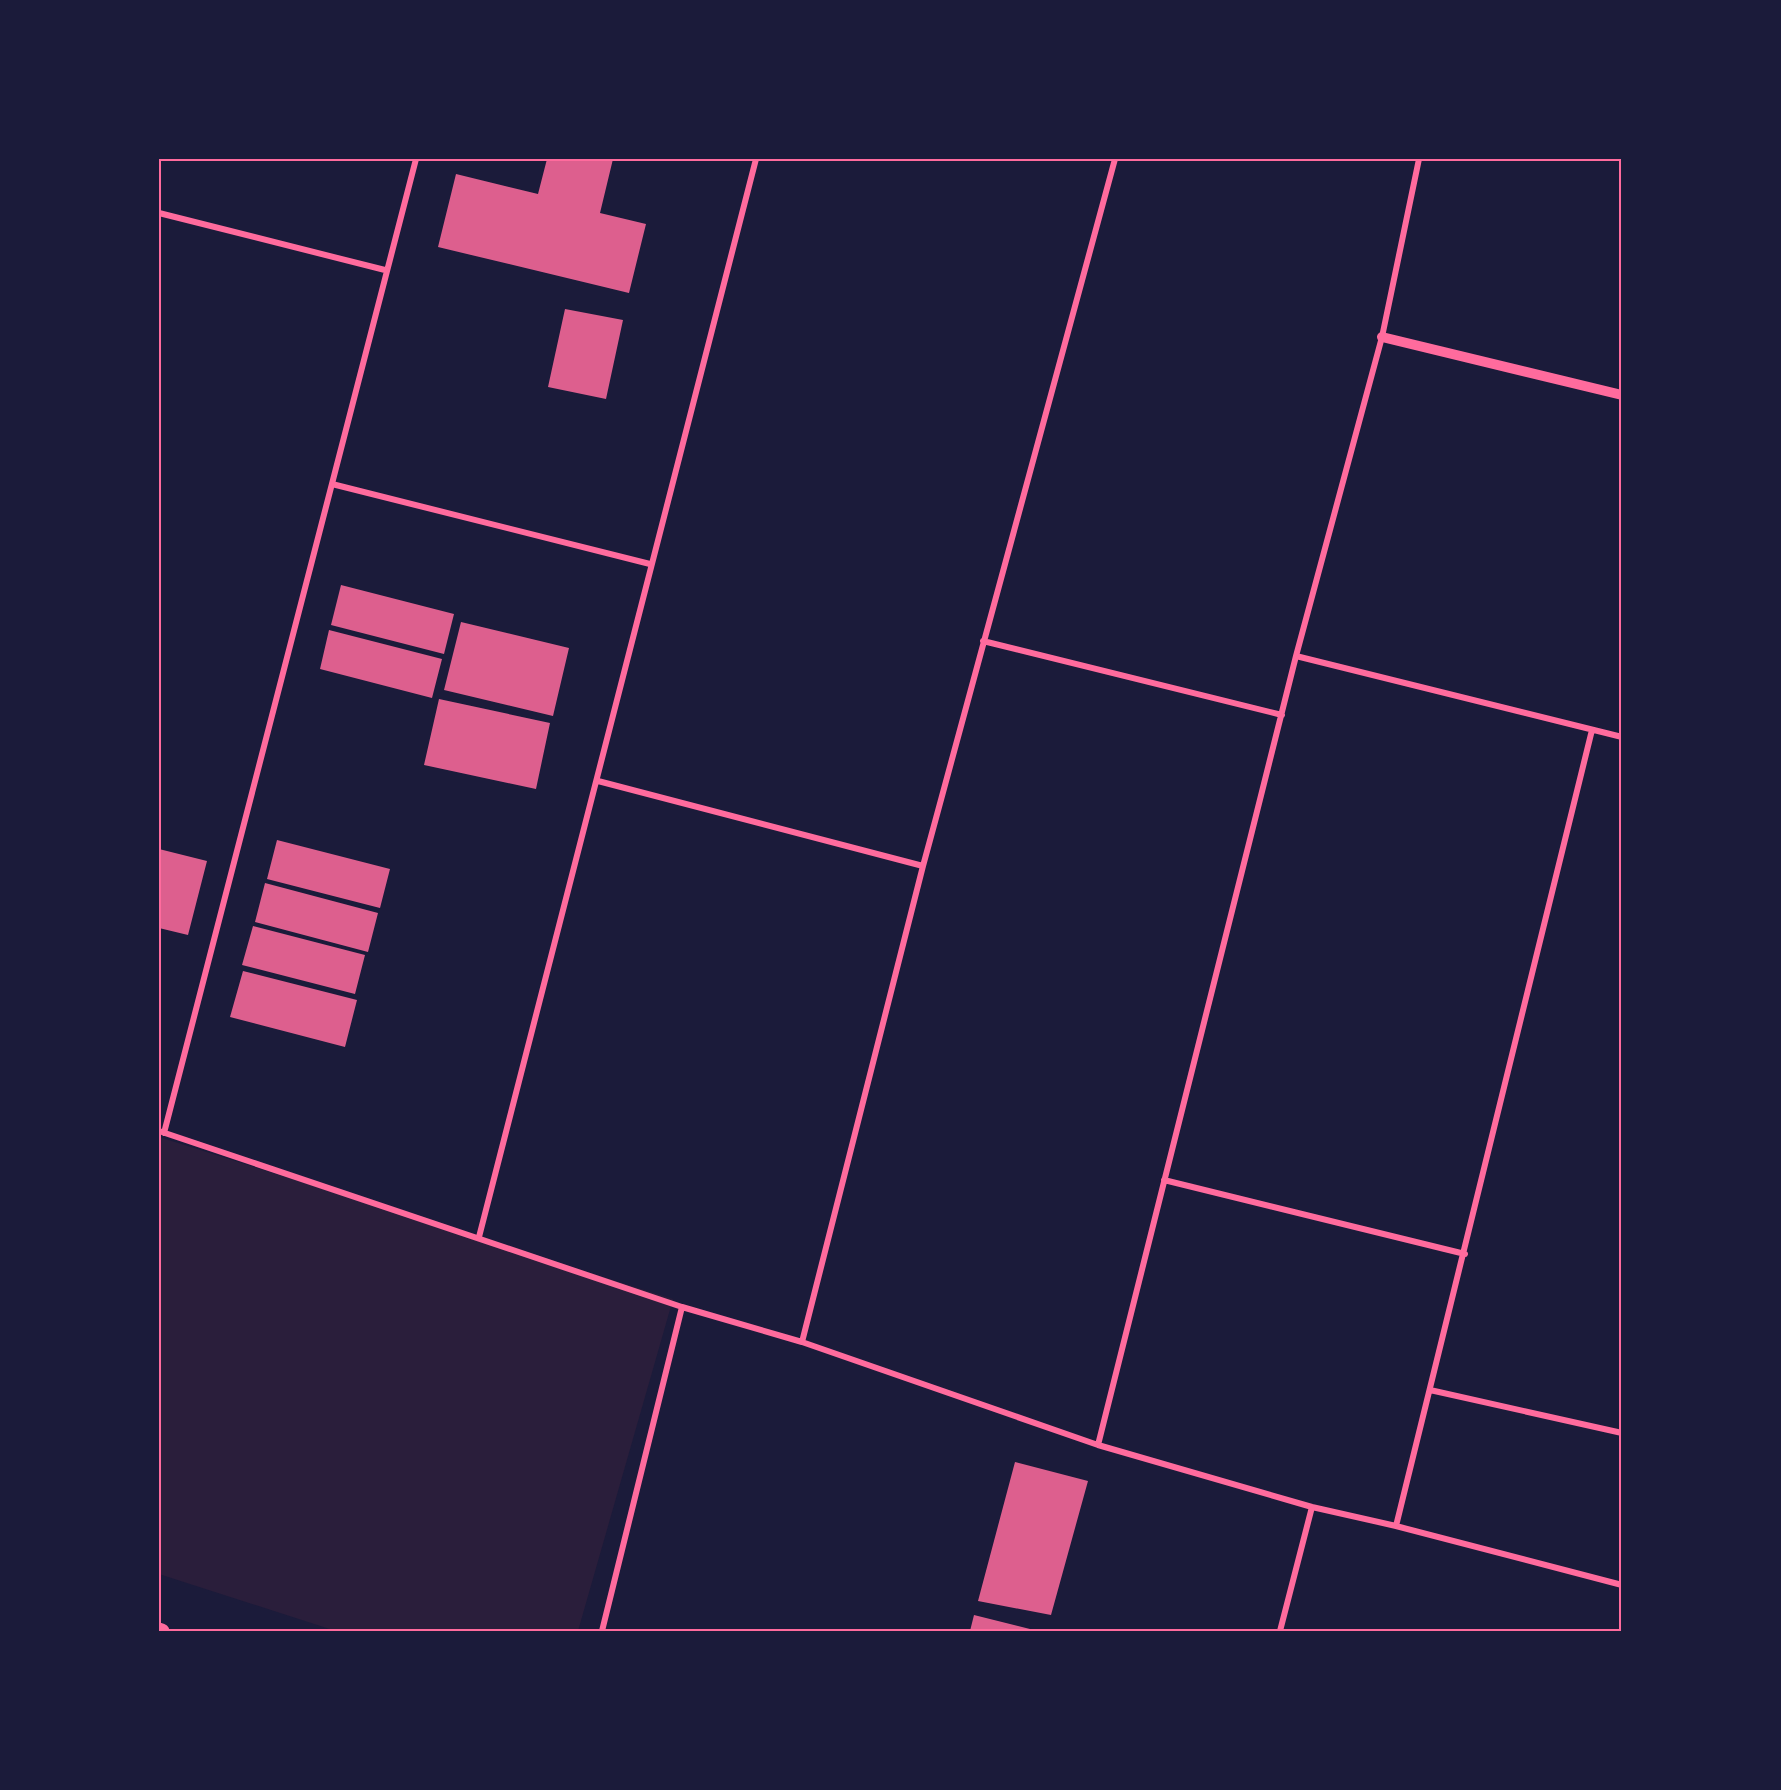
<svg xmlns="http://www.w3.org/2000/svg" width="1781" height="1790" font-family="'Archivo Narrow',sans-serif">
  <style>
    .green { fill: #2a1e3b }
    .building { fill: #dd5f8e }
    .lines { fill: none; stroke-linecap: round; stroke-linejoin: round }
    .minor { stroke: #ff6b9d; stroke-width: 6 }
    .tertiary { stroke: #ff6b9d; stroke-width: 10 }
    .primary { stroke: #ff6b9d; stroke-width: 15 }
    .neatline { fill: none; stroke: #ff6b9d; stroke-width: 2 }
  </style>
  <rect width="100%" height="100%" fill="#1b1b3a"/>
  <path class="green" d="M 159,1137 L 673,1299 L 578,1631 L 336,1631 L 159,1574 Z"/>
  <path class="building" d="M 547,159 L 613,159 L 600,213 L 646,224 L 629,293 L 438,247 L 456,174 L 538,194 Z
    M 565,309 L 623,320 L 606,399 L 548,387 Z
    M 341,585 L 454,614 L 444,654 L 331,625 Z
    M 461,622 L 569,648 L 553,716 L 444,690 Z
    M 329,630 L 442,659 L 432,698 L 320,669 Z
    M 439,699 L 550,723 L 536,789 L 424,765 Z
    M 277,840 L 390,869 L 380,908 L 267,879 Z
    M 159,849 L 207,861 L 188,935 L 159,928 Z
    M 265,883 L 378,913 L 368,952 L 255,922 Z
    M 253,926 L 365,955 L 355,994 L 242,965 Z
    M 243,971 L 357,1000 L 345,1047 L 230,1017 Z
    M 1015,1462 L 1088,1481 L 1051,1615 L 978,1601 Z
    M 974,1615 L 1034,1630 L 1034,1631 L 970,1631 Z"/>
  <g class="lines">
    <path class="minor" d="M 159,213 L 385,270
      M 332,484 L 650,564
      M 983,641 L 1282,715
      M 1296,656 L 1622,737
      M 598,781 L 923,866
      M 159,1131 L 682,1307 L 802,1342 L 1098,1445 L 1312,1507 L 1396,1526 L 1622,1585
      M 164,1133 L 416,159
      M 1164,1180 L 1465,1254
      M 479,1237 L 756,159
      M 802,1342 L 923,866 L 1115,159
      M 1430,1390 L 1622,1433
      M 1098,1445 L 1296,656 L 1382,337 L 1419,159
      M 1396,1526 L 1592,730
      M 602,1631 L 682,1307
      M 1280,1631 L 1312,1507"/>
    <path class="tertiary" d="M 1382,337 L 1622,395"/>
    <path class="primary" d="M 159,1630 L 162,1631"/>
  </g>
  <rect width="1781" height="1790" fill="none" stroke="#1b1b3a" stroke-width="321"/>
  <rect x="160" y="160" width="1460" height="1470" class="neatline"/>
</svg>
